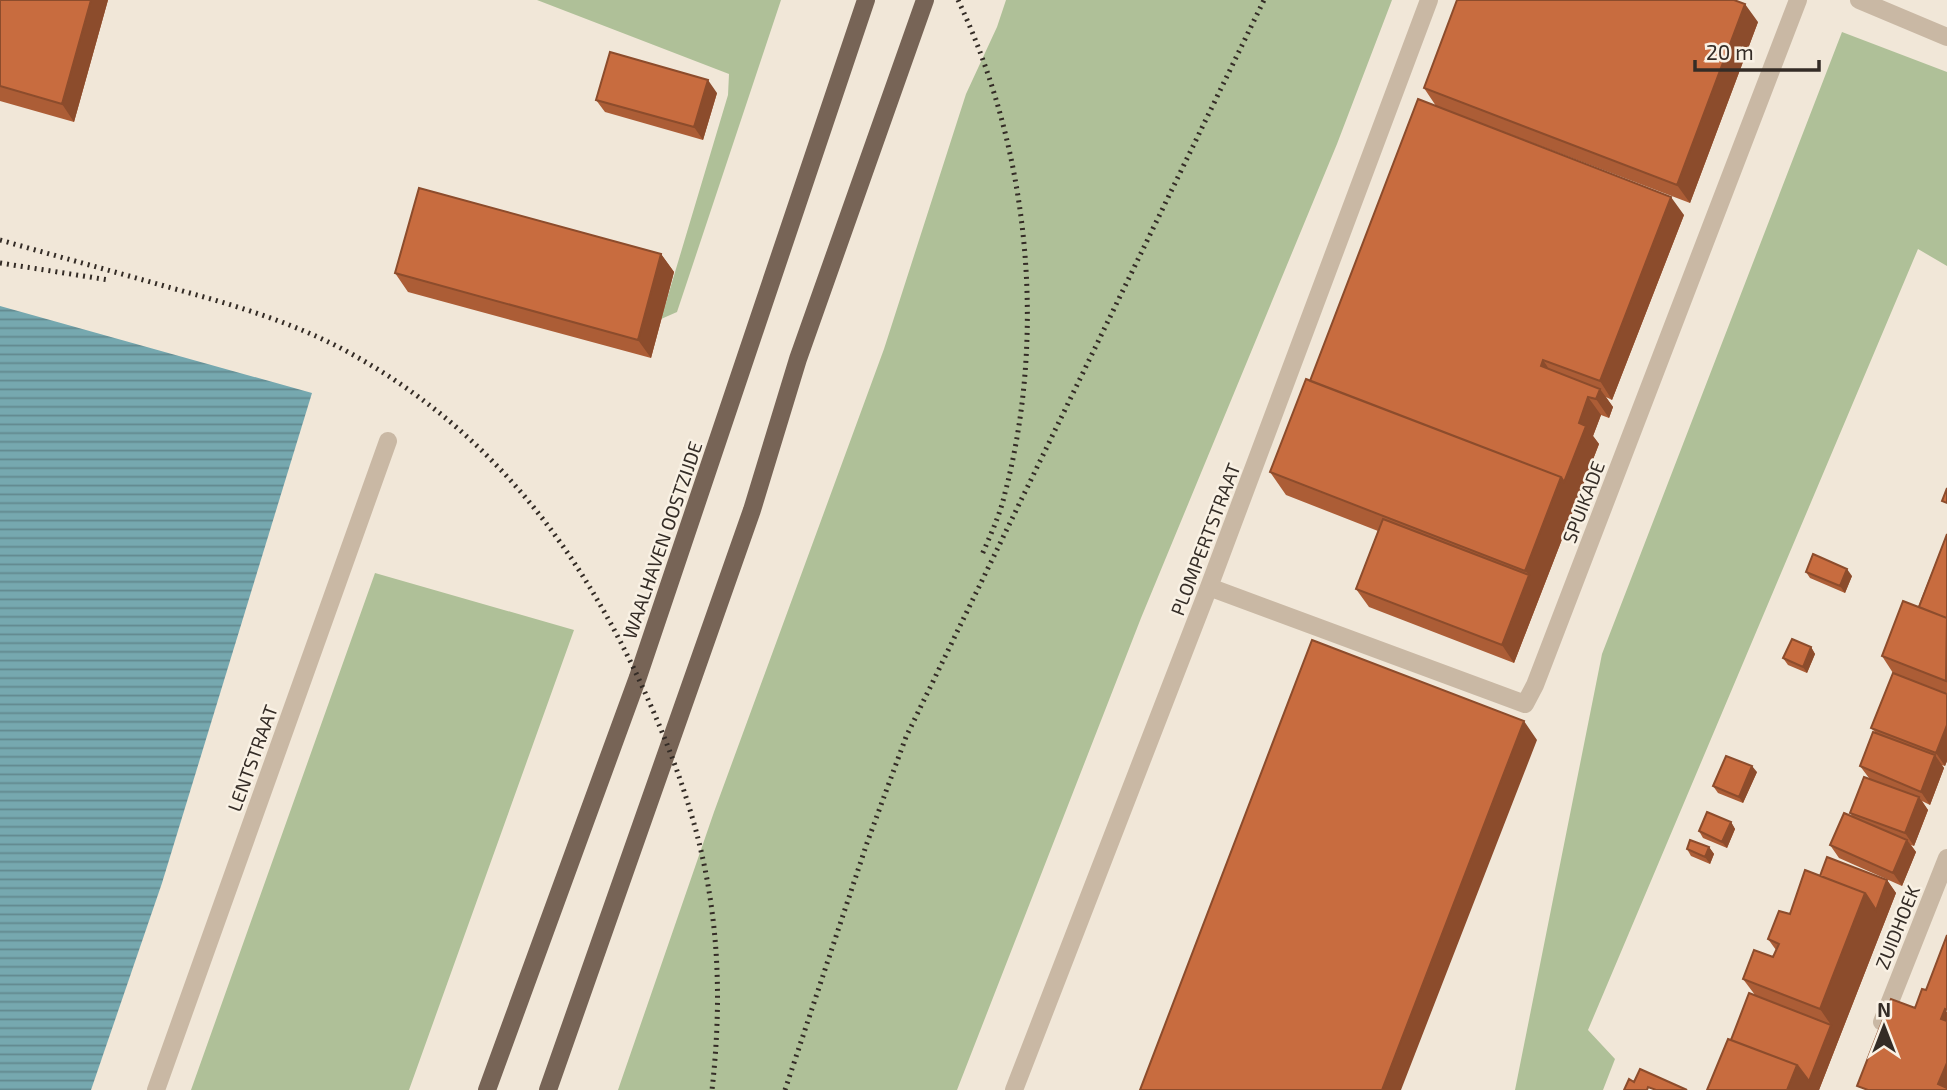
<svg xmlns="http://www.w3.org/2000/svg" width="1947" height="1090" font-family="'Exo 2',sans-serif">
  <style>
    .green { fill: #afc098 }
    .water { fill: url(#water-rules) }
    .lines { fill: none; stroke-linecap: round; stroke-linejoin: round }
    .minor { stroke: #c9b8a4; stroke-width: 18 }
    .major { stroke: #776456; stroke-width: 18 }
    .rail { stroke: #342c26; stroke-width: 5; stroke-dasharray: 2 5; stroke-linecap: butt }
    .wall { fill: #ac5d36 }
    .shaded-wall { fill: #8c4c2c }
    .building { fill: #c86c3f; stroke: #8c4c2c; stroke-width: 2 }
    .labels { text-anchor: middle; dominant-baseline: central; stroke-width: 5; stroke-linejoin: round; paint-order: stroke }
    .street-label { font-size: 19px; fill: #342c26; stroke: #f9f1e4 }
  </style>
  <defs>
    <pattern id="water-rules" width="6" height="5" patternUnits="userSpaceOnUse" patternTransform="scale(1.75)"><rect width="6" height="5" fill="#76a8af"/><path d="M0 2.5h6" fill="none" stroke="#62898e"/></pattern>
  </defs>
  <rect width="100%" height="100%" fill="#f1e7d8"/>
  <path class="green" d="M 537,0 L 781,0 L 677,312 L 661,319 L 728,95 L 729,74 Z
    M 1006,0 L 1392,0 L 1337,144 L 1141,618 L 957,1090 L 618,1090 L 714,812 L 884,349 L 966,94 L 997,27 Z
    M 1842,32 L 1947,72 L 1947,266 L 1918,249 L 1588,1030 L 1615,1059 L 1603,1090 L 1515,1090 L 1602,654 Z
    M 375,573 L 574,630 L 409,1090 L 191,1090 Z"/>
  <path class="water" d="M 0,306 L 312,393 L 162,883 L 91,1090 L 0,1090 Z"/>
  <g class="lines">
    <path class="minor" d="M 1859,0 L 1947,37
      M 1209,587 L 1525,704 L 1535,685 L 1798,0
      M 1882,1022 L 1947,858
      M 156,1090 L 388,441
      M 1014,1090 L 1209,587 L 1429,0"/>
    <path class="major" d="M 487,1090 L 638,677 L 866,0
      M 548,1090 L 752,510 L 798,359 L 925,0"/>
    <path class="rail" d="M 958,0 C 1029,150 1047,332 1005,493 C 1000,515 990,536 981,557
      M 0,240 C 56,256 112,271 168,287 C 230,304 291,321 348,352 C 491,430 582,551 647,697 C 677,764 701,832 711,904 C 720,966 719,1028 712,1090
      M 0,263 L 109,280
      M 785,1090 L 867,843 L 906,737 L 1264,0"/>
  </g>
  <path class="wall" d="M 0,0 L 108,0 L 74,122 L 0,101 Z
    M 1758,22 L 1690,203 L 1504,132 L 1684,215 L 1612,400 L 1606,397 L 1613,407 L 1609,418 L 1601,415 L 1593,436 L 1599,444 L 1514,663 L 1369,607 L 1356,589 L 1378,531 L 1286,495 L 1270,472 L 1436,106 L 1424,88 Z
    M 717,93 L 703,140 L 605,112 L 596,100 Z
    M 661,254 L 674,272 L 651,358 L 408,292 L 395,273 Z
    M 1947,534 L 1947,761 L 1945,766 L 1942,765 L 1944,768 L 1930,805 L 1922,801 L 1928,810 L 1914,846 L 1911,845 L 1916,852 L 1902,886 L 1839,858 L 1830,845 L 1853,817 L 1850,813 L 1869,778 L 1860,766 L 1875,732 L 1871,728 L 1893,673 L 1882,656 L 1918,607 Z
    M 1806,572 L 1852,576 L 1845,593 L 1810,578 Z
    M 1811,647 L 1815,654 L 1807,673 L 1788,665 L 1783,658 Z
    M 1757,772 L 1743,803 L 1718,793 L 1713,786 Z
    M 1731,822 L 1735,829 L 1727,848 L 1703,838 L 1699,831 Z
    M 1709,847 L 1714,854 L 1710,864 L 1691,856 L 1687,849 Z
    M 1820,876 L 1887,880 L 1896,893 L 1819,1090 L 1707,1090 L 1731,1040 L 1755,995 L 1743,979 L 1773,957 L 1776,950 L 1768,939 L 1790,914 Z"/>
  <path class="shaded-wall" d="M 91,0 L 108,0 L 74,122 L 62,104 Z
    M 1745,4 L 1758,22 L 1690,203 L 1677,185 Z
    M 708,80 L 717,93 L 703,140 L 694,127 Z
    M 1671,197 L 1684,215 L 1612,400 L 1600,381 Z
    M 661,254 L 674,272 L 651,358 L 638,340 Z
    M 1543,360 L 1555,378 L 1541,366 Z
    M 1600,389 L 1613,407 L 1609,418 L 1596,399 Z
    M 1588,397 L 1601,415 L 1593,436 L 1599,444 L 1514,663 L 1502,645 L 1529,575 L 1525,571 Z
    M 1847,569 L 1852,576 L 1845,593 L 1840,586 Z
    M 1811,647 L 1815,654 L 1807,673 L 1803,667 Z
    M 1524,721 L 1537,740 L 1401,1090 L 1382,1090 Z
    M 1947,725 L 1947,761 L 1945,766 L 1936,753 Z
    M 1935,755 L 1944,768 L 1930,805 L 1921,792 Z
    M 1752,766 L 1757,772 L 1743,803 L 1739,797 Z
    M 1919,797 L 1928,810 L 1914,846 L 1905,833 Z
    M 1731,822 L 1735,829 L 1727,848 L 1722,842 Z
    M 1907,840 L 1916,852 L 1902,886 L 1893,873 Z
    M 1709,847 L 1714,854 L 1710,864 L 1705,857 Z
    M 1887,880 L 1896,893 L 1819,1090 L 1787,1090 L 1797,1065 L 1831,1025 L 1820,1009 L 1865,893 Z
    M 1945,1009 L 1947,1012 L 1947,1027 L 1941,1019 Z
    M 1947,1063 L 1947,1090 L 1938,1084 Z"/>
  <path class="building" d="M 0,0 L 91,0 L 62,104 L 0,86 Z
    M 1457,0 L 1734,0 L 1745,4 L 1677,185 L 1424,88 Z
    M 610,52 L 708,80 L 694,127 L 596,100 Z
    M 1418,99 L 1671,197 L 1600,381 L 1543,360 L 1541,366 L 1600,389 L 1596,399 L 1588,397 L 1579,423 L 1586,426 L 1564,482 L 1561,477 L 1310,381 Z
    M 419,188 L 661,254 L 638,340 L 395,273 Z
    M 1306,379 L 1561,477 L 1525,571 L 1270,472 Z
    M 1947,488 L 1947,503 L 1942,501 Z
    M 1383,519 L 1529,575 L 1502,645 L 1356,589 Z
    M 1947,534 L 1947,618 L 1919,607 Z
    M 1813,554 L 1847,569 L 1840,586 L 1806,572 Z
    M 1903,601 L 1947,618 L 1946,681 L 1882,656 Z
    M 1792,639 L 1811,647 L 1803,667 L 1783,658 Z
    M 1312,640 L 1524,721 L 1382,1090 L 1140,1090 Z
    M 1893,673 L 1947,694 L 1947,725 L 1936,753 L 1871,728 Z
    M 1873,732 L 1935,755 L 1921,792 L 1860,766 Z
    M 1726,756 L 1752,766 L 1739,797 L 1713,786 Z
    M 1864,777 L 1919,797 L 1905,833 L 1850,813 Z
    M 1707,812 L 1731,822 L 1722,842 L 1699,831 Z
    M 1844,813 L 1907,840 L 1893,873 L 1830,845 Z
    M 1690,840 L 1709,847 L 1705,857 L 1687,849 Z
    M 1827,857 L 1887,880 L 1876,910 L 1865,893 L 1820,876 Z
    M 1805,870 L 1865,893 L 1820,1009 L 1743,979 L 1754,950 L 1773,957 L 1779,944 L 1768,939 L 1779,911 L 1790,914 Z
    M 1947,935 L 1947,1010 L 1945,1009 L 1941,1019 L 1947,1021 L 1947,1063 L 1938,1084 L 1947,1088 L 1947,1090 L 1868,1090 L 1857,1086 L 1891,999 L 1915,1008 L 1922,989 L 1926,990 Z
    M 1749,993 L 1831,1025 L 1809,1081 L 1797,1065 L 1731,1040 Z
    M 1728,1039 L 1797,1065 L 1787,1090 L 1707,1090 Z
    M 1640,1069 L 1687,1090 L 1656,1090 L 1648,1087 L 1647,1090 L 1624,1090 L 1629,1079 L 1634,1082 Z"/>
  <g class="labels">
    <g class="street-label">
      <text transform="translate(1583 502) rotate(-69)">SPUIKADE</text>
      <text transform="translate(1205 539) rotate(-69)">PLOMPERTSTRAAT</text>
      <text transform="translate(662 540) rotate(-71)">WAALHAVEN OOSTZIJDE</text>
      <text transform="translate(252 758) rotate(-70)">LENTSTRAAT</text>
      <text transform="translate(1897 927) rotate(-68)">ZUIDHOEK</text>
    </g>
  </g>
  <g transform="translate(1884 1027)" stroke="#f9f1e4" stroke-width="5" paint-order="stroke">
  <path d="M0-5L12 26L0 18L-12 26Z" fill="#342c26"/>
  <text y="-10" font-size="19" font-weight="bold" text-anchor="middle" fill="#342c26">N</text>
  </g>
  <path d="M1695 60v10h124v-10" fill="none" stroke="#342c26" stroke-width="3.5"/>
  <text x="1706" y="60" font-size="21" fill="#342c26" stroke="#f9f1e4" stroke-width="5" paint-order="stroke">20 m</text>
</svg>
